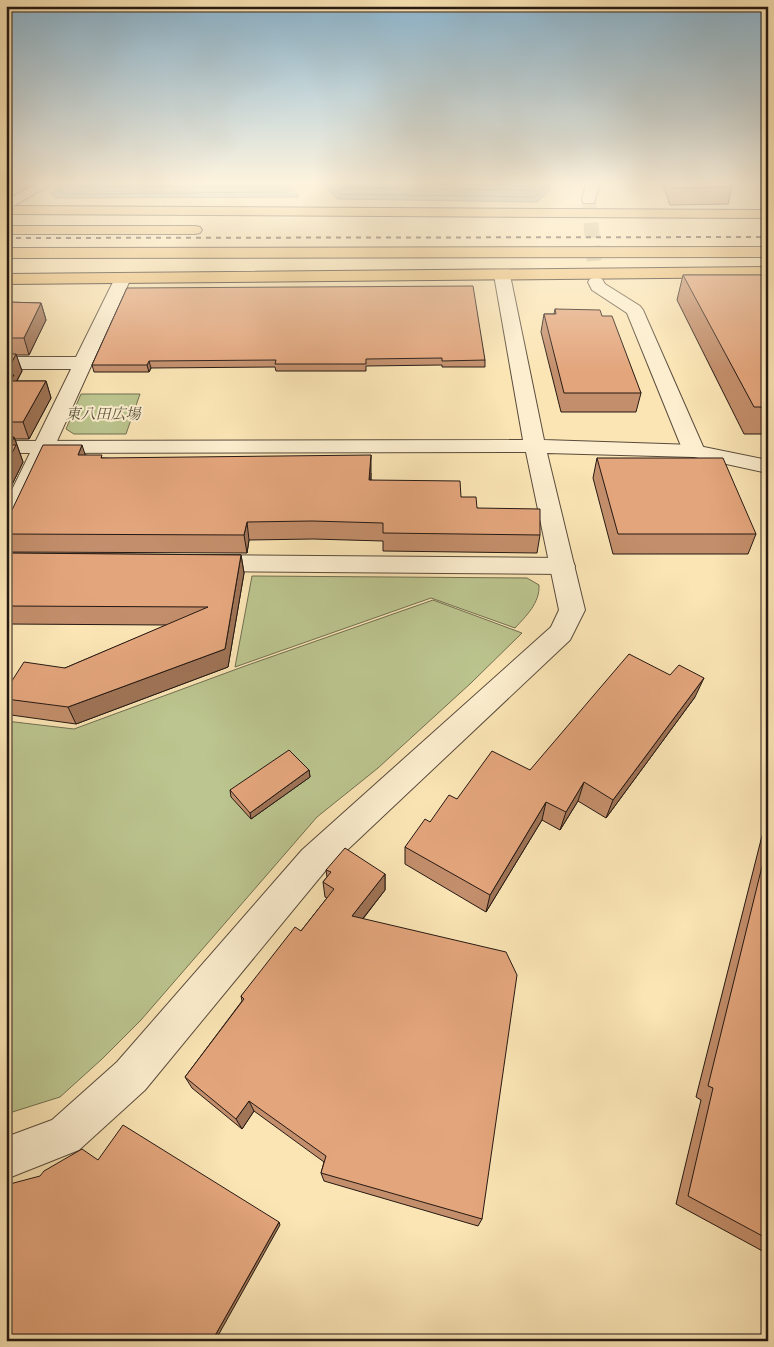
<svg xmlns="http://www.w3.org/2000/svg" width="774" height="1347" font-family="'IM FELL Great Primer','Noto Serif JP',serif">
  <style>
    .green { fill: #bcc58f; stroke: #706f51 }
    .water { fill: #a0bdb5; stroke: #6f7b74 }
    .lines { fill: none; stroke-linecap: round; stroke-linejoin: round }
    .shore { stroke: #626b64; stroke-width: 1 }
    .minor-tunnel { stroke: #d0bc95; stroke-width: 15; stroke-dasharray: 15 8; stroke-linecap: butt }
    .minor-casing { stroke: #5a4c3c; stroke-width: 2 }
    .tertiary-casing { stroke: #5a4c3c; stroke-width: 2 }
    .primary-casing { stroke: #251913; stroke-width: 2 }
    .minor { fill: #fceecf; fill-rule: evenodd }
    .tertiary { fill: #fceecf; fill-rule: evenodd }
    .primary { fill: #eec27a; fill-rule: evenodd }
    .rail { stroke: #251913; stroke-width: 2; stroke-dasharray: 5 5; stroke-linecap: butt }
    .wall { fill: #c38e6b; stroke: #251913 }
    .shaded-wall { fill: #9f7457; stroke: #251913 }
    .building { fill: #e3a57c; stroke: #251913 }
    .labels { text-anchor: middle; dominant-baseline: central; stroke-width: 4; stroke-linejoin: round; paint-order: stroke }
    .far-park-label { font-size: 15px; font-style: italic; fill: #5a553e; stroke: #fceecf }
  </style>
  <rect width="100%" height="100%" fill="#fbe5b5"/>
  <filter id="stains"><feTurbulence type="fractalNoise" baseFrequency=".004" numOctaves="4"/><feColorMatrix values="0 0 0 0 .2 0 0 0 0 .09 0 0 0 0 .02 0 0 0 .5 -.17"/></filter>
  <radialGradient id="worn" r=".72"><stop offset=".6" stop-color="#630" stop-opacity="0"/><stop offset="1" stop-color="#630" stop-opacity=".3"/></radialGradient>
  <path class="green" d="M 81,394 L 140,394 L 126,434 L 74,434 L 66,429 Z
    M 252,576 L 527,578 L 539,585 C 540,603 526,616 515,628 L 431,598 L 235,667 Z
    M 433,600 L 522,633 L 471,683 L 378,768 L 317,817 L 141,1020 L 102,1059 L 60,1097 L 6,1114 L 6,721 L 74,729 L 245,666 Z"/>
  <path class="water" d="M 62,183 L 289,183 L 299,197 L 55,198 L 51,193 L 55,187 Z
    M 322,183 L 551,183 L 549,191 L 537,202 L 337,199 Z"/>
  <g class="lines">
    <path class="shore" d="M 63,183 L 60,190 L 62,193 L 82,194 L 285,192 L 287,190 L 286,183
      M 69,183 L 71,187 L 277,186 L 280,183
      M 328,183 L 340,194 L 535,197 L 546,183
      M 337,183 L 343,188 L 533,190 L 539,183"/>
    <path class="minor-tunnel" d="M 589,200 L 596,282"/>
    <defs>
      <path id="minor" d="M 37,183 L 54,183 L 6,210 L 6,200 Z
        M 586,183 L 600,183 L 594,203 L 584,203 L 582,200 Z
        M 123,273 L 129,275 L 131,278 L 18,527 L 14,532 L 6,534 L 6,502 L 71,369 L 6,369 L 6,357 L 76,357 L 115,278 L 117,275 Z
        M 596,277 L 602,279 L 605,284 L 640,306 L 643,310 L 705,451 L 701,455 L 694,457 L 687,455 L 683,451 L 627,313 L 592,290 L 588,282 L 590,279 Z
        M 205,555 L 563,558 L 572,560 L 575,566 L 572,572 L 563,574 L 205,571 L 196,569 L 193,563 L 196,557 Z"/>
      <path id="tertiary" d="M 502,270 L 508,272 L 510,275 L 544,440 L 694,445 L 768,460 L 768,473 L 694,457 L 547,453 L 585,610 L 570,640 L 326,870 L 145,1090 L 79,1150 L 6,1179 L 6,1137 L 52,1120 L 117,1062 L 302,850 L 551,627 L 559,610 L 526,452 L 6,453 L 6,441 L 523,440 L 494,275 L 496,272 Z"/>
      <path id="primary" d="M 6,206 L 768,210 L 768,218 L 6,214 Z
        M 6,226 L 195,226 L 200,227 L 202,230 L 200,233 L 195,234 L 6,234 Z
        M 768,247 L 768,257 L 6,258 L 6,248 Z
        M 768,267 L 768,277 L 6,284 L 6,274 Z"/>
    </defs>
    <use href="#minor" class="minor-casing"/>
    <use href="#tertiary" class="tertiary-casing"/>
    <use href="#primary" class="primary-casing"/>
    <use href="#minor" class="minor"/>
    <use href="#tertiary" class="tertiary"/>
    <use href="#primary" class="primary"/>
    <path class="rail" d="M 6,238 L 768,237"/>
  </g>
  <path class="wall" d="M 662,183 L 730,183 L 732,187 L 728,204 L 670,205 Z
    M 683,275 L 768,275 L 768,434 L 744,434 L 677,300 Z
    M 127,288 L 485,360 L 485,367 L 442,367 L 442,365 L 366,366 L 366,371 L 276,371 L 275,367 L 151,368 L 149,372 L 94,372 L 92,365 Z
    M 6,302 L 41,303 L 46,320 L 29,355 L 16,355 L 22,371 L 17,381 L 46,381 L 51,398 L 29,439 L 15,439 L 23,462 L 6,497 Z
    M 555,309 L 602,316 L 641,393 L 636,412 L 561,412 L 541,332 L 544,314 L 554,314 Z
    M 85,455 L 103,458 L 371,473 L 371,480 L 461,497 L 477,508 L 540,535 L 537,553 L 383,551 L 383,541 L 313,539 L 249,540 L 247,553 L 6,552 L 6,516 Z
    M 597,458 L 756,534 L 748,554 L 613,554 L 593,478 Z
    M 6,553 L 241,555 L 244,573 L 228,667 L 76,724 L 11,715 L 6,707 L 6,690 L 65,668 L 167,625 L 6,624 Z
    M 695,697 L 606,818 L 578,801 L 560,830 L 542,820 L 486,912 L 405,864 L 405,847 L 430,822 L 457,799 L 530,770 Z
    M 309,770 L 310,777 L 251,819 L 231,797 L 230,790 Z
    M 768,812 L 768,1254 L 676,1204 L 701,1100 L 696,1097 Z
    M 326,870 L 385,874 L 385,890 L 363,919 L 482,1219 L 478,1226 L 324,1181 L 321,1173 L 324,1162 L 254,1111 L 242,1129 L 192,1088 L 185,1077 L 242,1001 L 241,996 L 301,931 L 327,898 L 325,897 L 323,882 L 327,877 Z"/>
  <path class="shaded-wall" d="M 41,303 L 46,320 L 29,355 L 24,338 Z
    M 16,354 L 22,371 L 16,382 L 20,392 L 6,378 L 6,373 Z
    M 149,361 L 151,368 L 149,372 L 147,365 Z
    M 46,381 L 51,398 L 29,439 L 23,422 Z
    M 14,437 L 23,462 L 6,497 L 6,465 L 10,445 Z
    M 82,445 L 88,463 L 78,455 Z
    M 371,455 L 371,473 L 370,497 L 369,480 Z
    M 247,522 L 249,540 L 247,553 L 244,535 Z
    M 241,555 L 244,573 L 228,667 L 76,724 L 68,707 L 225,649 Z
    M 704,678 L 695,697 L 606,818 L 613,800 Z
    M 309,770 L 310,777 L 251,819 L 250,813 Z
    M 584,782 L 578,801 L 560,830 L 566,812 Z
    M 546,802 L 542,820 L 486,912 L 490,895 Z
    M 385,874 L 385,890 L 353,931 L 352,916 Z
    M 249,1101 L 254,1111 L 242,1129 L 236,1119 Z
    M 279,1222 L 280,1225 L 215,1341 L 212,1341 Z"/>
  <path class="building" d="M 672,183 L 730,183 L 732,187 L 674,188 Z
    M 683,275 L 768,275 L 768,407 L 754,407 Z
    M 473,286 L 485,360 L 442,361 L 442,358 L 366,359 L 366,364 L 275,364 L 276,360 L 149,361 L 147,365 L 92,365 L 127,288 Z
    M 6,302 L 41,303 L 24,338 L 6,338 Z
    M 555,309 L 600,310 L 602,316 L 612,316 L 641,393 L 564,393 L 544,314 L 556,314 Z
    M 6,354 L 16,354 L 6,373 Z
    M 6,375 L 14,375 L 10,381 L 46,381 L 23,422 L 6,422 Z
    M 6,437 L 14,437 L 10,445 L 16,445 L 6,465 Z
    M 43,445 L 82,445 L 78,455 L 102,455 L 101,458 L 371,455 L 369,480 L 460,481 L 461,497 L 476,497 L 477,508 L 540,509 L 540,535 L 383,533 L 383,523 L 312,521 L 247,522 L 244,535 L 6,534 L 6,516 L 12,510 Z
    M 597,458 L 723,458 L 756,534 L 618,534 Z
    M 6,553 L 241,555 L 225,649 L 68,707 L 6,699 L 6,690 L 24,662 L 65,668 L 208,607 L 6,606 Z
    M 629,654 L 670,675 L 679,665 L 704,678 L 613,800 L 584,782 L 566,812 L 546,802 L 490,895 L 405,847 L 425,819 L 430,822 L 449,795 L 457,799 L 492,751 L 530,770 Z
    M 289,750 L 309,770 L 250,813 L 230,790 Z
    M 768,842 L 768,1239 L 688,1196 L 713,1088 L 708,1086 Z
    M 345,848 L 385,874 L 352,916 L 506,952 L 517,975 L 482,1219 L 321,1173 L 326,1156 L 249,1101 L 236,1119 L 185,1077 L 244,999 L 241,996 L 295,927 L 301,931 L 334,889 L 323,882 L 331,872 L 326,870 Z
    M 123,1125 L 279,1222 L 212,1341 L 6,1341 L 6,1219 L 9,1215 L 6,1216 L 6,1185 L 40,1176 L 44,1171 L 82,1149 L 98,1160 Z"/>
  <linearGradient id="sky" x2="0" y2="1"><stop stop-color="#8bb8d4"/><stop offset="0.49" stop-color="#fdf3de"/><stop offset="1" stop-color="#fdf3de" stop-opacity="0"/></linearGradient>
  <rect width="774" height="372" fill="url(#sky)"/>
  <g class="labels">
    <g class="far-park-label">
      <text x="103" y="414">東八田広場</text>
    </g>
  </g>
  <rect width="774" height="1347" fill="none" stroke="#fbe5b5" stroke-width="25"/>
  <rect x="8" y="8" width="759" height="1332" fill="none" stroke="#251913" stroke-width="2.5"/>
  <rect x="12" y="12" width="749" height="1322" fill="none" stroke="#251913"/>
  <rect width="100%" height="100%" filter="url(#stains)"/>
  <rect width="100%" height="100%" fill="url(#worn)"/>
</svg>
